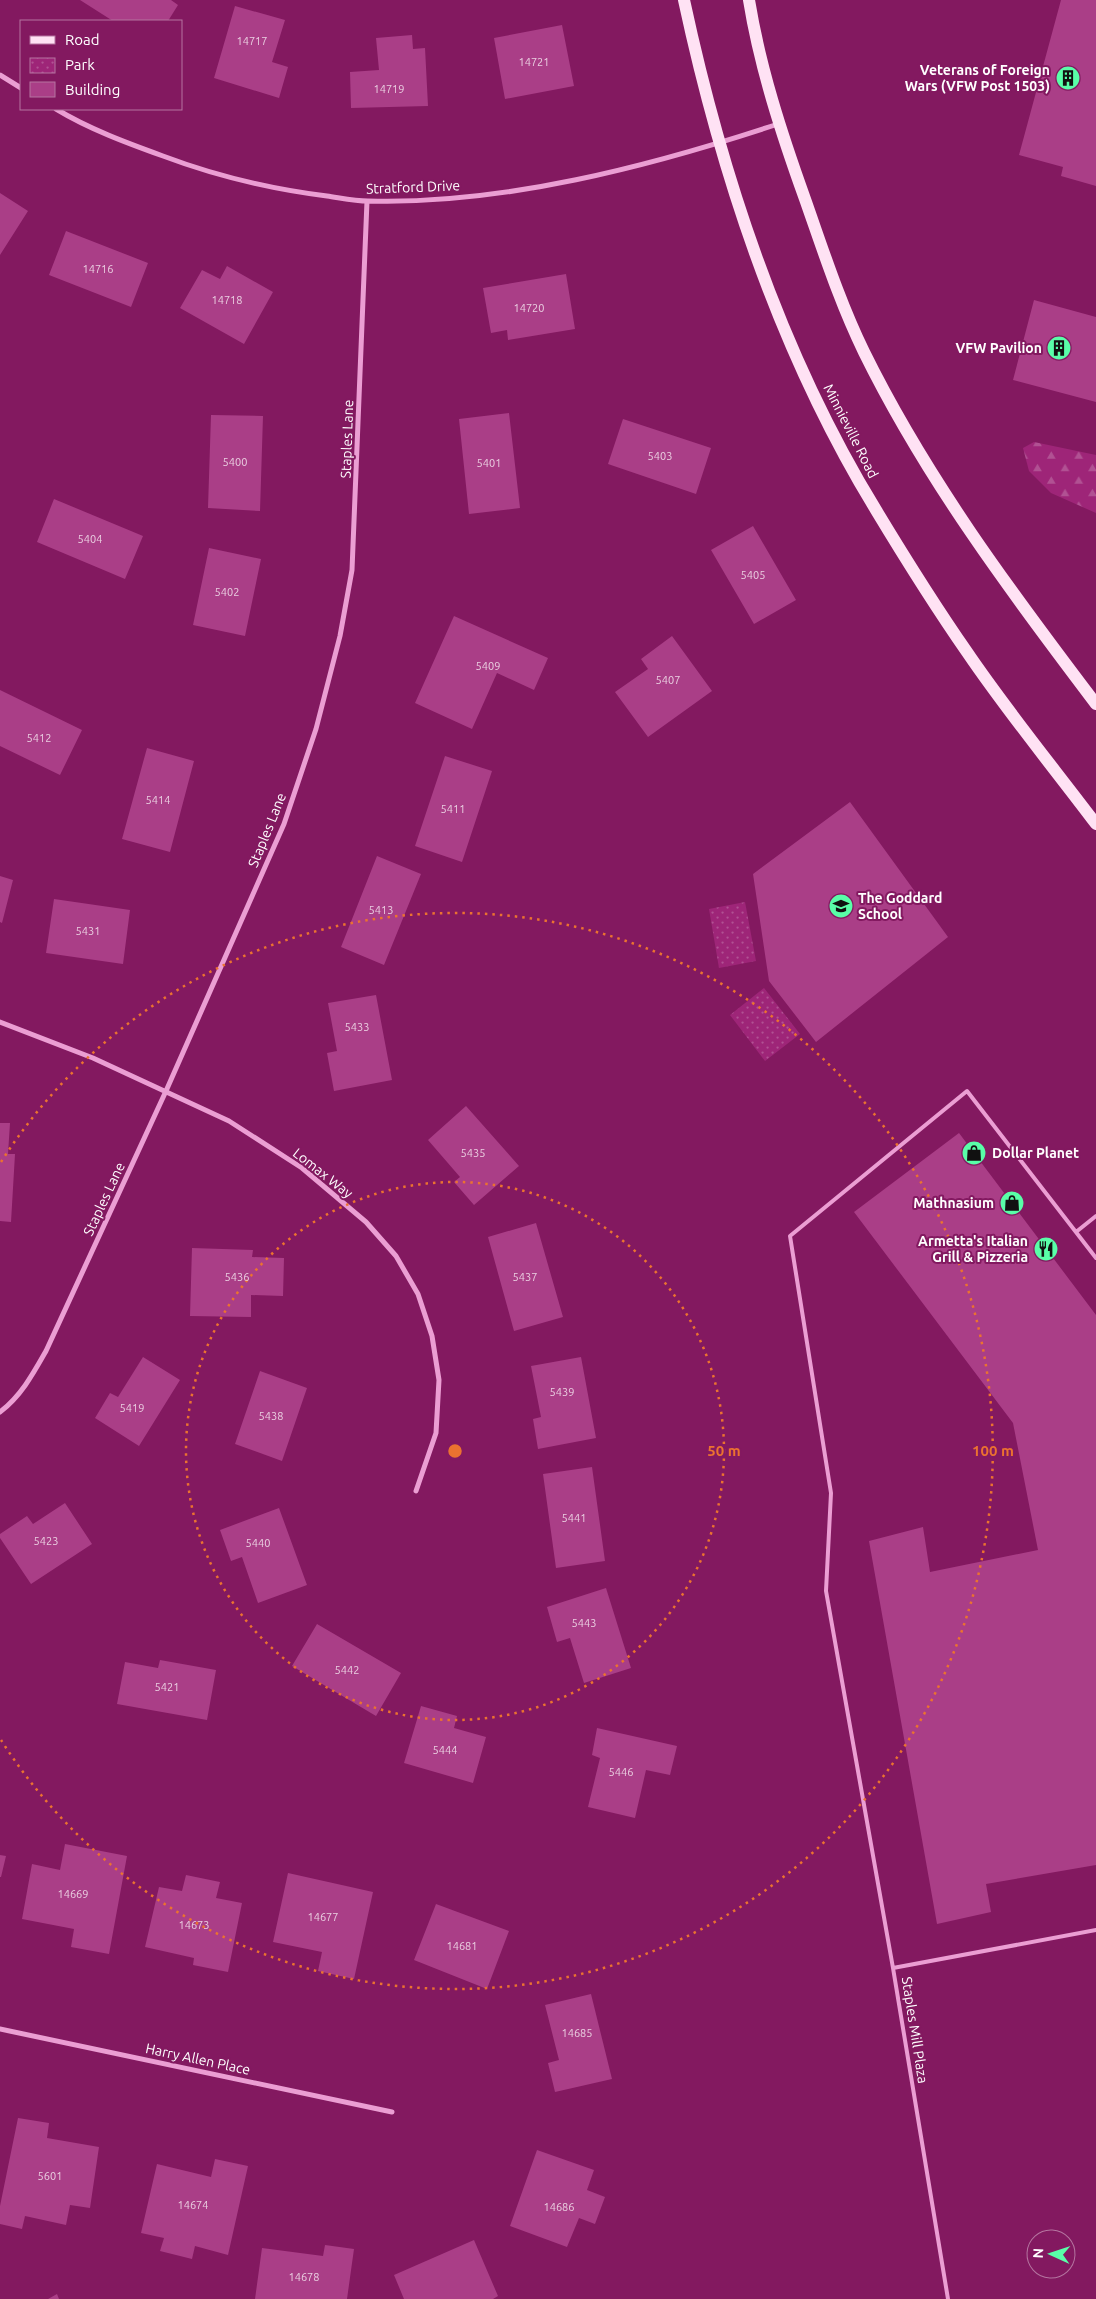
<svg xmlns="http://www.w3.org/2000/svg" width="1096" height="2299" font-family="Ubuntu,sans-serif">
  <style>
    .forest { fill: url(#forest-firs) }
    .park { fill: url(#park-dots) }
    .building { fill: #aa3e87 }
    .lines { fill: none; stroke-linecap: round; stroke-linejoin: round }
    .service { stroke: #eb9ed3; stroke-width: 4 }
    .minor { stroke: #eb9ed3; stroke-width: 5 }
    .primary { stroke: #ffe2f4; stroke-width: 12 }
    .ring { fill: none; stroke: #eb7230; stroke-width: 2.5; stroke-dasharray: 2.5 5 }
    .labels { text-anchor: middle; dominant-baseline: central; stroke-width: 4; stroke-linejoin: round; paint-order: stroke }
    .number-label { font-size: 11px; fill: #eacfe1 }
    .poi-label { font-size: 14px; font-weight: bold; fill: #fff; stroke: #831960; text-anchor: end }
    .street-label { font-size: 14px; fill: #fff; stroke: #831960 }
    .centre { fill: #eb7230; stroke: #831960; stroke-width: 2.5 }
    .ring-label { font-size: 15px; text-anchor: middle; font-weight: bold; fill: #eb7230; stroke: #831960; stroke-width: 4; stroke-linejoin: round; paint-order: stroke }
  </style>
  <defs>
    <pattern id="forest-firs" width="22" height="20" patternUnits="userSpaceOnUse" patternTransform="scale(1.25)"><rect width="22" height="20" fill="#9e2578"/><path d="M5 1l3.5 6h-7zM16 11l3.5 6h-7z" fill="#b15193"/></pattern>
    <pattern id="park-dots" width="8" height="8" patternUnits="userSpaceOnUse" patternTransform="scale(1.25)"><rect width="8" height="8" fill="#9e2578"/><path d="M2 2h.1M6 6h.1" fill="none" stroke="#b15193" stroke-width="1.8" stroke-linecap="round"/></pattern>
  </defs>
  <rect width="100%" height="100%" fill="#831960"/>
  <path class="forest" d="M 1034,442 L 1096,455 L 1096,513 L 1051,493 L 1029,471 L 1023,448 Z"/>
  <path class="park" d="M 745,902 L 756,961 L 719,968 L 709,909 Z
    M 764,988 L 800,1034 L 765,1061 L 730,1015 Z"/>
  <path class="building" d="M 80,0 L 171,0 L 178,5 L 168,21 L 113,21 Z
    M 1061,0 L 1096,0 L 1096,186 L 1061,176 L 1063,167 L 1019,155 Z
    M 235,6 L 285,20 L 272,62 L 288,67 L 279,98 L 214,78 Z
    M 562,25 L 574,86 L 505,99 L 494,38 Z
    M 412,35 L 413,49 L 425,48 L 428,106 L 351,108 L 350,72 L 379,70 L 376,38 Z
    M 0,193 L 28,211 L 0,255 Z
    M 66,231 L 148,263 L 131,307 L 49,275 Z
    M 227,266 L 273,292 L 244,344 L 180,308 L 202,270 L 220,279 Z
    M 566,274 L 575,329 L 508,340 L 507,330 L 491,333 L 483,288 Z
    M 1034,300 L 1096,317 L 1096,402 L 1013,380 Z
    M 509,413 L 520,508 L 469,514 L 459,419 Z
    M 211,415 L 263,416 L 260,511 L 208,508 Z
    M 623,419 L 711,448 L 696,494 L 608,464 Z
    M 54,499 L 143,536 L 125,579 L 37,542 Z
    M 753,526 L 796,600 L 754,624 L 711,550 Z
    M 209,548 L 261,559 L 245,636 L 193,625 Z
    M 454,616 L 548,658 L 534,690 L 497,673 L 472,729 L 415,703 Z
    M 672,636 L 712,691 L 648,737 L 615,692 L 648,669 L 641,659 Z
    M 0,690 L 82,730 L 60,775 L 0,746 Z
    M 147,748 L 194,761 L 170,852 L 122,839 Z
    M 445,756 L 492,771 L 462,862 L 415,846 Z
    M 850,802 L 948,937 L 816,1042 L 769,981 L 753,874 Z
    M 377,856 L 421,874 L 384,965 L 341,947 Z
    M 0,876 L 13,880 L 2,923 L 0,922 Z
    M 54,899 L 130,910 L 123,964 L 46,953 Z
    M 376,995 L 392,1080 L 334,1091 L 327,1053 L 337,1051 L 328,1003 Z
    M 466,1106 L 519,1166 L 474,1205 L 454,1182 L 460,1177 L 428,1140 Z
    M 0,1123 L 10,1123 L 8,1154 L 15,1154 L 11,1222 L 0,1221 Z
    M 959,1133 L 1096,1315 L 1096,1865 L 986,1884 L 991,1912 L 937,1924 L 869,1541 L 923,1527 L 930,1572 L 1038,1550 L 1013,1423 L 854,1212 Z
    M 536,1223 L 563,1317 L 514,1331 L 488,1237 Z
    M 192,1248 L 253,1250 L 252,1257 L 284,1258 L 283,1296 L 251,1295 L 251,1317 L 190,1316 Z
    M 143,1357 L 180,1380 L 139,1446 L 95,1418 L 110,1393 L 118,1397 Z
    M 581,1357 L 596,1438 L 538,1449 L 533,1419 L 541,1417 L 531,1366 Z
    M 260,1371 L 307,1388 L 282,1461 L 235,1444 Z
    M 592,1467 L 605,1561 L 556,1568 L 543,1474 Z
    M 65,1503 L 92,1544 L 31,1584 L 0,1538 L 0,1534 L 27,1516 L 33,1524 Z
    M 279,1508 L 307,1585 L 258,1603 L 242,1557 L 231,1561 L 220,1530 Z
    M 606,1588 L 631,1668 L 584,1683 L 570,1638 L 557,1642 L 547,1607 Z
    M 317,1624 L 401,1673 L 376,1716 L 292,1666 Z
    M 160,1660 L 216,1670 L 207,1720 L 117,1704 L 125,1662 L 158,1668 Z
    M 421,1706 L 457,1716 L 454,1728 L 486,1737 L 473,1783 L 404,1763 Z
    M 597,1728 L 677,1746 L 670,1775 L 646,1770 L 635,1818 L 588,1807 L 600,1758 L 592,1755 Z
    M 65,1844 L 127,1856 L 109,1954 L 71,1947 L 74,1929 L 22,1919 L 32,1864 L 60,1870 Z
    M 0,1855 L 6,1856 L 1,1877 L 0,1877 Z
    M 288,1873 L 373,1892 L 354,1979 L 318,1971 L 322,1952 L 273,1942 Z
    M 186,1875 L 220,1882 L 216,1898 L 242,1903 L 228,1972 L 193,1965 L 194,1958 L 145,1947 L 159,1887 L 182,1891 Z
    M 436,1904 L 509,1931 L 487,1989 L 414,1960 Z
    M 591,1994 L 612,2079 L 555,2092 L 548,2063 L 559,2060 L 545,2005 Z
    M 18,2118 L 49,2123 L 47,2138 L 99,2147 L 90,2208 L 70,2205 L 66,2225 L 25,2216 L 22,2229 L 0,2224 L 0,2206 Z
    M 537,2150 L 594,2170 L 587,2190 L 605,2197 L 595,2224 L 579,2218 L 567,2247 L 510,2226 Z
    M 215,2159 L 248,2166 L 228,2255 L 195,2246 L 192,2259 L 160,2251 L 164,2238 L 141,2233 L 157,2164 L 211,2177 Z
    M 474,2240 L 498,2296 L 493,2299 L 404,2299 L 394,2275 Z
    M 325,2245 L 354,2249 L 347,2299 L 255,2299 L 262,2248 L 323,2256 Z
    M 57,2294 L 59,2299 L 48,2299 Z"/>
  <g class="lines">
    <path class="service" d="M 1076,1232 L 1096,1216
      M 893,1968 L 826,1591 L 831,1493 L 790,1236 L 967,1091 L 1096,1258
      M 948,2299 L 893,1968 L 1096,1930"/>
    <path class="minor" d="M 0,75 L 21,88
      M 56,109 C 89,129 127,143 163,156 C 216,176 271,189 327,196 C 341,198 355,201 368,201 C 503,205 651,166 778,124
      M 0,1022 L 93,1058 L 229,1121 L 302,1168 L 366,1222 L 396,1256 L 418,1294 L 432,1336 L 439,1380 L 436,1433 L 416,1491
      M 0,1412 C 21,1396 33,1374 46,1351 L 166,1091 L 284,824 L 316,729 L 340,636 L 352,570 L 367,201
      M 0,2029 L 392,2112"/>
    <path class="primary" d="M 684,0 C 722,177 781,355 876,510 C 905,558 935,606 967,652 C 1007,711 1053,767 1096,824
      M 749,0 C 760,68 782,135 805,199 C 823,250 840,303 864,352 C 926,478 1011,592 1096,704"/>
  </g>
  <g class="ring">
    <circle cx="455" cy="1451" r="269"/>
    <path d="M1 1162A538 538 0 1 1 1 1740"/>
  </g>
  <defs>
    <symbol id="building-disc" viewBox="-11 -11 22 22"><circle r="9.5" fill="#59fea8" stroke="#831960"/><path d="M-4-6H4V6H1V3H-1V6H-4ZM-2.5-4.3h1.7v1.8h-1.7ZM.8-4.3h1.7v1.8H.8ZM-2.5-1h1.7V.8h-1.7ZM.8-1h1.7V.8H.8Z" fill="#111"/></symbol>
    <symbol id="school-disc" viewBox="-11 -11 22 22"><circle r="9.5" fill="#59fea8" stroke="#831960"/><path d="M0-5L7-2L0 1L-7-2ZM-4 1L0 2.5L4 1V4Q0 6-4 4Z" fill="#111"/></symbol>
    <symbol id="shop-disc" viewBox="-11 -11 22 22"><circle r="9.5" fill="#59fea8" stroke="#831960"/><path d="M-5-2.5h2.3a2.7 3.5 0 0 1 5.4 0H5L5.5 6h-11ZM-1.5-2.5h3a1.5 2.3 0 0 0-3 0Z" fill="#111"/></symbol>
    <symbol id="restaurant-disc" viewBox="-11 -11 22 22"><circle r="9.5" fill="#59fea8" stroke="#831960"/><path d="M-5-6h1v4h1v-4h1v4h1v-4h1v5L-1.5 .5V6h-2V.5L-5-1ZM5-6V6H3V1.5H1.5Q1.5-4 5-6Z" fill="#111"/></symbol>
  </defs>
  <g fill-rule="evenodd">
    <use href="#building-disc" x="1054" y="64" width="28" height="28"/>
    <use href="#building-disc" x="1045" y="334" width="28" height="28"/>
    <use href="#school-disc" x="827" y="892" width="28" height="28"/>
    <use href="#shop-disc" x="960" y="1139" width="28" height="28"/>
    <use href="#shop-disc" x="998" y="1189" width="28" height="28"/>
    <use href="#restaurant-disc" x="1032" y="1235" width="28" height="28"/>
  </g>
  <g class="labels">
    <g class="number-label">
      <text x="252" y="41">14717</text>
      <text x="534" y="62">14721</text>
      <text x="389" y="89">14719</text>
      <text x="98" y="269">14716</text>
      <text x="227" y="300">14718</text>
      <text x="529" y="308">14720</text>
      <text x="660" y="456">5403</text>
      <text x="235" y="462">5400</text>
      <text x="489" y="463">5401</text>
      <text x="90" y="539">5404</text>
      <text x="753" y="575">5405</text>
      <text x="227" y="592">5402</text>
      <text x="488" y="666">5409</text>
      <text x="668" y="680">5407</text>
      <text x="39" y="738">5412</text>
      <text x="158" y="800">5414</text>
      <text x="453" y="809">5411</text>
      <text x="381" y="910">5413</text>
      <text x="88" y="931">5431</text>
      <text x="357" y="1027">5433</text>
      <text x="473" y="1153">5435</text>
      <text x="237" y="1277">5436</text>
      <text x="525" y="1277">5437</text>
      <text x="562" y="1392">5439</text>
      <text x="132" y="1408">5419</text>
      <text x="271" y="1416">5438</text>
      <text x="574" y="1518">5441</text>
      <text x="46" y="1541">5423</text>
      <text x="258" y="1543">5440</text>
      <text x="584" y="1623">5443</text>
      <text x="347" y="1670">5442</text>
      <text x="167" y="1687">5421</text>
      <text x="445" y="1750">5444</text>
      <text x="621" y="1772">5446</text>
      <text x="73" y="1894">14669</text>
      <text x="323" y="1917">14677</text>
      <text x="194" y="1925">14673</text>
      <text x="462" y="1946">14681</text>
      <text x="577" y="2033">14685</text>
      <text x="50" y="2176">5601</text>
      <text x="193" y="2205">14674</text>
      <text x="559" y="2207">14686</text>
      <text x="304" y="2277">14678</text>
    </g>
    <g class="poi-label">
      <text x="1050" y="70">Veterans of Foreign<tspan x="1050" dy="16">Wars (VFW Post 1503)</tspan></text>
      <text x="1042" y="348">VFW Pavilion</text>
      <text x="858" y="898" text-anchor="start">The Goddard<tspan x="858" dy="16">School</tspan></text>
      <text x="992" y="1153" text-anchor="start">Dollar Planet</text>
      <text x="994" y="1203">Mathnasium</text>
      <text x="1028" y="1241">Armetta's Italian<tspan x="1028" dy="16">Grill &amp; Pizzeria</tspan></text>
    </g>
    <g class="street-label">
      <text transform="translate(413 187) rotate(-2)">Stratford Drive</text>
      <text transform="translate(851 431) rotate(63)">Minnieville Road</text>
      <text transform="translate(347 439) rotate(-88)">Staples Lane</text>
      <text transform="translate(267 830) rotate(-68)">Staples Lane</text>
      <text transform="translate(323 1173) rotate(38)">Lomax Way</text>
      <text transform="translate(104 1199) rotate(-65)">Staples Lane</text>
      <text transform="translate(915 2030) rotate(81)">Staples Mill Plaza</text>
      <text transform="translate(198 2059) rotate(12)">Harry Allen Place</text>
    </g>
  </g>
  <circle cx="455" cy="1451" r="8" class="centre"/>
  <g class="ring-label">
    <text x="724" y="1456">50 m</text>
    <text x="993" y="1456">100 m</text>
  </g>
  <rect x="20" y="20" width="162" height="90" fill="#831960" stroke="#b575a0"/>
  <rect x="30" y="36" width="25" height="8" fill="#ffe2f4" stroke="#b575a0"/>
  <text x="65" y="45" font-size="15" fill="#ffffff">Road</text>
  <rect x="30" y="58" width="25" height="15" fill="url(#park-dots)" stroke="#b575a0"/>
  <text x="65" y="70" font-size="15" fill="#ffffff">Park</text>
  <rect x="30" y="82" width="25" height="15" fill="#aa3e87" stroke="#b575a0"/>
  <text x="65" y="95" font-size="15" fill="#ffffff">Building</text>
  <g transform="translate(1051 2254) rotate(273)"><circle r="24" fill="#831960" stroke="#b575a0"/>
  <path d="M0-4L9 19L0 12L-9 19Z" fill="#59fea8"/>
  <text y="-8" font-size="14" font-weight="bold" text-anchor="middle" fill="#ffffff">N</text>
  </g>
</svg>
